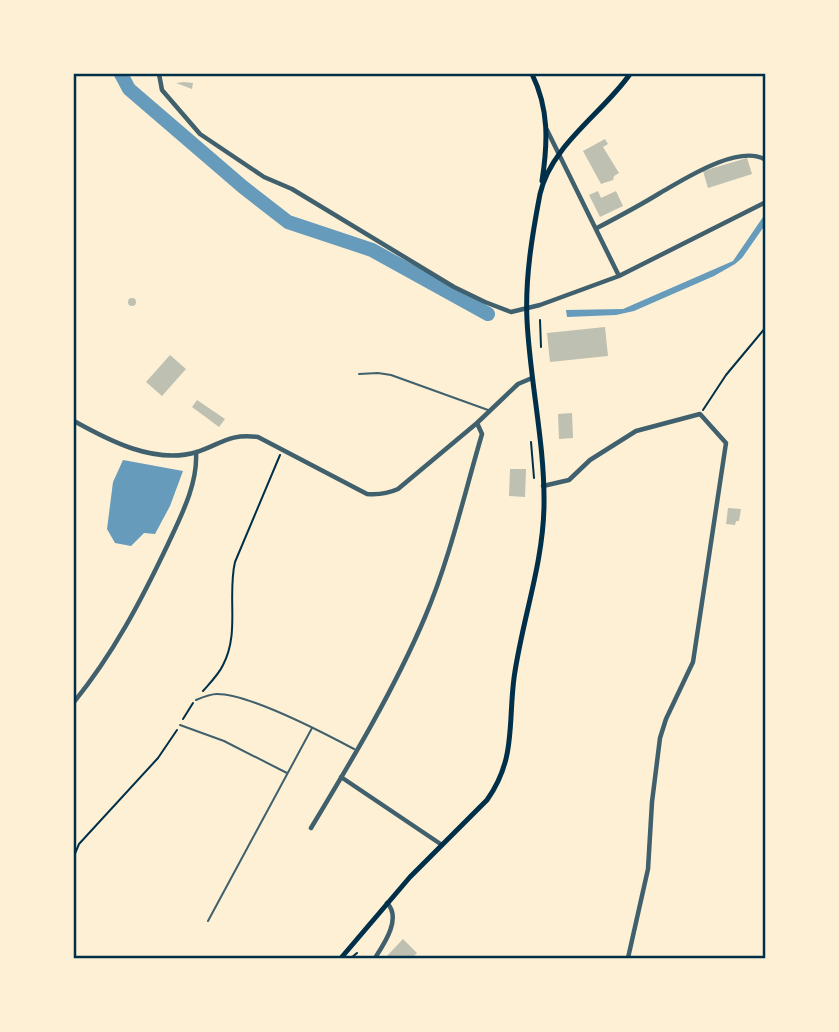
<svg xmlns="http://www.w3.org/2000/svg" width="839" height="1032" font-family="Quicksand,sans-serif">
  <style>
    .water { fill: #669bbc }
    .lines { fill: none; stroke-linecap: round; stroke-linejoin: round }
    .river { stroke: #669bbc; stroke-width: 14 }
    .building { fill: #bec0b2 }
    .path { stroke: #003049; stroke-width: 2 }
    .service { stroke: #3f606c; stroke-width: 2 }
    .minor { stroke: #3f606c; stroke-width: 4.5 }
    .secondary { stroke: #003049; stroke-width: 5 }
    .neatline { fill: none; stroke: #003049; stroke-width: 2.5 }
  </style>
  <rect width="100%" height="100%" fill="#fdf0d5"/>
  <path class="water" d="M 765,214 L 765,225 L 742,258 L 735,264 L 714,276 L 634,311 L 616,315 L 567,317 L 566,310 L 623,309 L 733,261 Z
    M 123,460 L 183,471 L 170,506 L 155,534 L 144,533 L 131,546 L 115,543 L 107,529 L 113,482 Z"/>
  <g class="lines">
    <path class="river" d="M 121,74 L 129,89 L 243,187 L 288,222 L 372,250 L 488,314"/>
  </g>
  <path class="building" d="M 184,82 L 193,83 L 192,89 L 176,83 Z
    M 605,139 L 608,144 L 603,147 L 619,173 L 614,176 L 613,180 L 601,184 L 583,151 Z
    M 747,158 L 752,174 L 708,188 L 703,171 Z
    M 598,191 L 601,198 L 616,191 L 623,206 L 600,217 L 589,195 Z
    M128 302a4 4 0 1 1 8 0a4 4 0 1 1-8 0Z
    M 605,327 L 608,356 L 550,362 L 547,333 Z
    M 170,355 L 186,369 L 162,396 L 146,382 Z
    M 197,400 L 225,419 L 219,427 L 192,407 Z
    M 572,413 L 573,438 L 559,439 L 558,414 Z
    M 510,469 L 526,469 L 525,497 L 509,496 Z
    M 728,508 L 741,509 L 739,521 L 736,521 L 735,525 L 726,524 Z
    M 403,939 L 417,953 L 412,958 L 389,958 L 387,956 Z"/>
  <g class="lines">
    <path class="path" d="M 540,320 L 541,347
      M 703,410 L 726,375 L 766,327
      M 531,442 L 534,478
      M 203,691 C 210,683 219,674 223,665 C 240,633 227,596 235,562 L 280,455
      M 183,719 L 193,703
      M 74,856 L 79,844 L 158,758 L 177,730
      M 351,958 L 357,953"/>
    <path class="service" d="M 359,374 L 378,373 L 391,375 L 488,410
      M 196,700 C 203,697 210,694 217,694 C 250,694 324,733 354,749
      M 180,725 L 224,741 L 287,773
      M 208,921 L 312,728"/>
    <path class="minor" d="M 159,74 L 162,90 L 200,134 L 264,177 L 292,189 L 454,287 L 485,302 L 511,312 L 540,305 L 619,276 L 766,202
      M 547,130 L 619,276
      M 597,228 C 618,217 639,206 660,193 C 683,180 739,143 766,160
      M 74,421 C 108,440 155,465 197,452 C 221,444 230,433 258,437 L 367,494 C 379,495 387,494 398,489 L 477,423 L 518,384 L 532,378
      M 543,486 L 569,480 L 590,460 L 636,431 L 700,414 L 726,443 L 693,662 L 666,719 L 660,738 L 652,802 L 648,869 L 628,958
      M 74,702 C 113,654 141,601 168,544 C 181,516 198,484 196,452
      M 341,777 L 442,845
      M 311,828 C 352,760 394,690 425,617 C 450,558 464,495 482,434 L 477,423
      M 375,958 C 384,944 402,918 387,903"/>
    <path class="secondary" d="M 532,74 C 549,109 548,142 542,181
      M 341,958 L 410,877 L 487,800 C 516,759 508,725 514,678 C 522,620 543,565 544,506 C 545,444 530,382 527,320 C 525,278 532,236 540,194 C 551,145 603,113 630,74"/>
  </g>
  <rect width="839" height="1032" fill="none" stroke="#fdf0d5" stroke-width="150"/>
  <rect x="75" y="75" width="689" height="882" class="neatline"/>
</svg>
